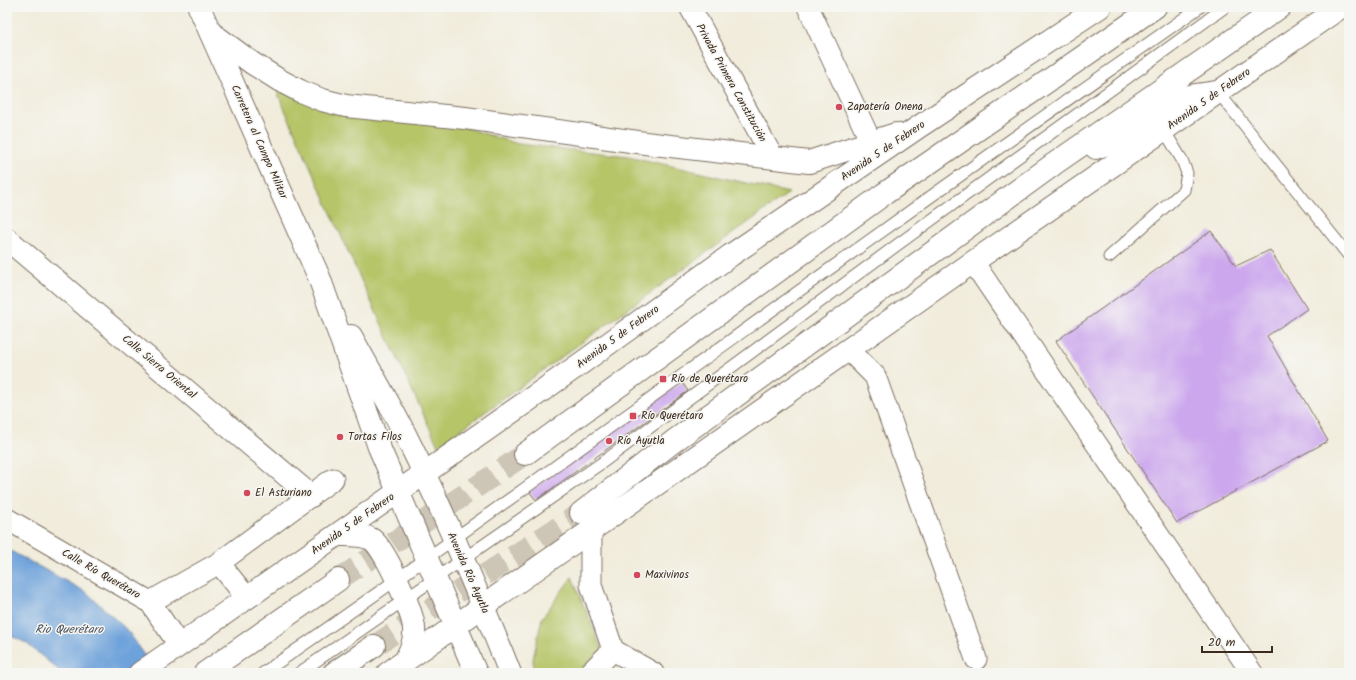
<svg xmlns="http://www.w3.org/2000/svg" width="1356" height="680" font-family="Kalam,sans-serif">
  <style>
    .green { fill: #b6c567; stroke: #787842 }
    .water { fill: #6ea2da; stroke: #54667c }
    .building { fill: #cca7ed }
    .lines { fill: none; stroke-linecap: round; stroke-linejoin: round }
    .highway-tunnel { stroke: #cdc5b5; stroke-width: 22; stroke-dasharray: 22 11; stroke-linecap: butt }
    .lane-casing { stroke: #7b6e60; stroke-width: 13 }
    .street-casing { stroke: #7b6e60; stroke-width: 23 }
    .secondary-casing { stroke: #7b6e60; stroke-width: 24 }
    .highway-casing { stroke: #7b6e60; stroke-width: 24 }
    .lane { stroke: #fff; stroke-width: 11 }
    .street { stroke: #fff; stroke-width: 21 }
    .secondary { stroke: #fff; stroke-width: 22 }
    .highway { stroke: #fff; stroke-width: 22 }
    .poi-dot { fill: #d1495b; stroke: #f6f6f2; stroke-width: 1.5 }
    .labels { text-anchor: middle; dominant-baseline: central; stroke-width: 3; stroke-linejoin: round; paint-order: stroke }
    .street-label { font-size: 11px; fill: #3b2a1e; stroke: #f6f6f2 }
    .poi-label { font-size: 11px; fill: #3b2a1e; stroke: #f6f6f2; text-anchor: start }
    .water-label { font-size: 12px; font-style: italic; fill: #4d5460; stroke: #f6f6f2 }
  </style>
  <rect width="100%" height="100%" fill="#f6f6f2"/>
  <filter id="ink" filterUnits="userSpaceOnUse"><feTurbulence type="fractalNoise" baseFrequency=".025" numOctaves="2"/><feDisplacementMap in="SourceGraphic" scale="8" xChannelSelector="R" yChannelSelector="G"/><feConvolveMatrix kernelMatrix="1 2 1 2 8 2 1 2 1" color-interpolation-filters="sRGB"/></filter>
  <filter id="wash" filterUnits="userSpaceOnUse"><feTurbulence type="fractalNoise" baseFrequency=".012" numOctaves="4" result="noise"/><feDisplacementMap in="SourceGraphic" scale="16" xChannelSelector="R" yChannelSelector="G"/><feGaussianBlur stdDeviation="0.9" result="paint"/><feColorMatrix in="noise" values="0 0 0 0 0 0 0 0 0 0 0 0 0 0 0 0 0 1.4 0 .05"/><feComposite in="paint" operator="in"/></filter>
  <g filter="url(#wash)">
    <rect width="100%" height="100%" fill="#f1ecdb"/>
    <path class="green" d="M 277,92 L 418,113 L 518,144 L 628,156 L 789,193 L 438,446 L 355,267 Z
      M 572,577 L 603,652 L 577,673 L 534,673 L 533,659 L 542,618 Z"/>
    <path class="water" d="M 7,549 L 86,592 L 127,630 L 158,673 L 62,673 L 26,643 L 7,634 Z"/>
    <g id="blocks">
      <path class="building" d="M 1211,231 L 1236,266 L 1270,250 L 1307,309 L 1267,336 L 1328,441 L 1177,523 L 1056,341 Z
        M 682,382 L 688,391 L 536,500 L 529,491 Z"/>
    </g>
  </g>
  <g filter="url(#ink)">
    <use href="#blocks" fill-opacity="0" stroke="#7b6e60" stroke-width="1"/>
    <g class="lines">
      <path class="highway-tunnel" d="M 338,580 L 525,454
        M 374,646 L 581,513"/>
      <defs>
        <path id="lane" d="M 1218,92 L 1349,256
          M 1109,257 L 1184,190 L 1187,173 L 1182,160 L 1164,130
          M 263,673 C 472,529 677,378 884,230 C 988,155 1095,81 1200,7
          M 299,673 L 603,462 L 897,245 L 1225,7"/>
        <path id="street" d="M 690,7 L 773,158
          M 808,7 L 871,142
          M 973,262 L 1252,673
          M 849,350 L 875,376 L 976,659
          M 7,519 L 150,602 L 179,645
          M 591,531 L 591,585 L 613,650 L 653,673
          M 219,563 L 247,598
          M 150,602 L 219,563 L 333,479
          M 590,673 L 613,650"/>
        <path id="secondary" d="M 199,7 L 319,277 L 379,447 L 476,673
          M 210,32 L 252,63 L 279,80 L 300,91 L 322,100 L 346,106 L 465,118 L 645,143 L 809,162 L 896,134
          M 7,239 L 311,496
          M 351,336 C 369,369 388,401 405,434 C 444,512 478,592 510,673
          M 337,535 C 348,535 361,534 371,539 C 384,545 414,614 414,629 C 415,642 410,651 405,661
          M 140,673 L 583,362 L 731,255 L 920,126 L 1100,7
          M 388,673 L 973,262 L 1341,7"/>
        <path id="highway" d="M 1096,148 L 1107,144 L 1190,96 L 1218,92
          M 525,454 L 884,194 L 1155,7
          M 581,513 L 674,441 L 1054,164 L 1280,7
          M 205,673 L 338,580
          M 334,673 L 374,646"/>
      </defs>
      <use href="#lane" class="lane-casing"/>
      <use href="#street" class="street-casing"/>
      <use href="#secondary" class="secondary-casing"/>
      <use href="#highway" class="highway-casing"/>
      <use href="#lane" class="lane"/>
      <use href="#street" class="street"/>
      <use href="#secondary" class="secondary"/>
      <use href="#highway" class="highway"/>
    </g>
  </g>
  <g class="poi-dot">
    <circle cx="839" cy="107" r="4"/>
    <rect x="659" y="375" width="8" height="8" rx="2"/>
    <rect x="629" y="412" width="8" height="8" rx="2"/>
    <circle cx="340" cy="437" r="4"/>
    <circle cx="609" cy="441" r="4"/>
    <circle cx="247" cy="493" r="4"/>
    <circle cx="637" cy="575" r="4"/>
  </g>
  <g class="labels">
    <g class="street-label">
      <text transform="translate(731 83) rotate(61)">Privada Primera Constitución</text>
      <text transform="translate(1209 99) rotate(-35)">Avenida 5 de Febrero</text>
      <text transform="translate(259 142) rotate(66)">Carretera al Campo Militar</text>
      <text transform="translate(883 151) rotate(-34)">Avenida 5 de Febrero</text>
      <text transform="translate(618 337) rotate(-36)">Avenida 5 de Febrero</text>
      <text transform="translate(159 367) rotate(40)">Calle Sierra Oriental</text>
      <text transform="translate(353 524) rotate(-35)">Avenida 5 de Febrero</text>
      <text transform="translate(468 573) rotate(66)">Avenida Río Ayutla</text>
      <text transform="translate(101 574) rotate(30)">Calle Río Querétaro</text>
    </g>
    <g class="poi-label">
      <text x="847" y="107">Zapatería Onena</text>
      <text x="671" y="379">Río de Querétaro</text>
      <text x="641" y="416">Río Querétaro</text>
      <text x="348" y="437">Tortas Filos</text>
      <text x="617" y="441">Río Ayutla</text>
      <text x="255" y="493">El Asturiano</text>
      <text x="645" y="575">Maxivinos</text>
    </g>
    <g class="water-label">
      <text x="69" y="629">Rio Querétaro</text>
    </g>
  </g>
  <rect width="1356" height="680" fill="none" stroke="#f6f6f2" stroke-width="24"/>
  <path d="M1202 646v6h70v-6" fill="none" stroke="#3b2a1e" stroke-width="2"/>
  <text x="1208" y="646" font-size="12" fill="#3b2a1e" stroke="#f6f6f2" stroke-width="3" paint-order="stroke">20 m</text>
</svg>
